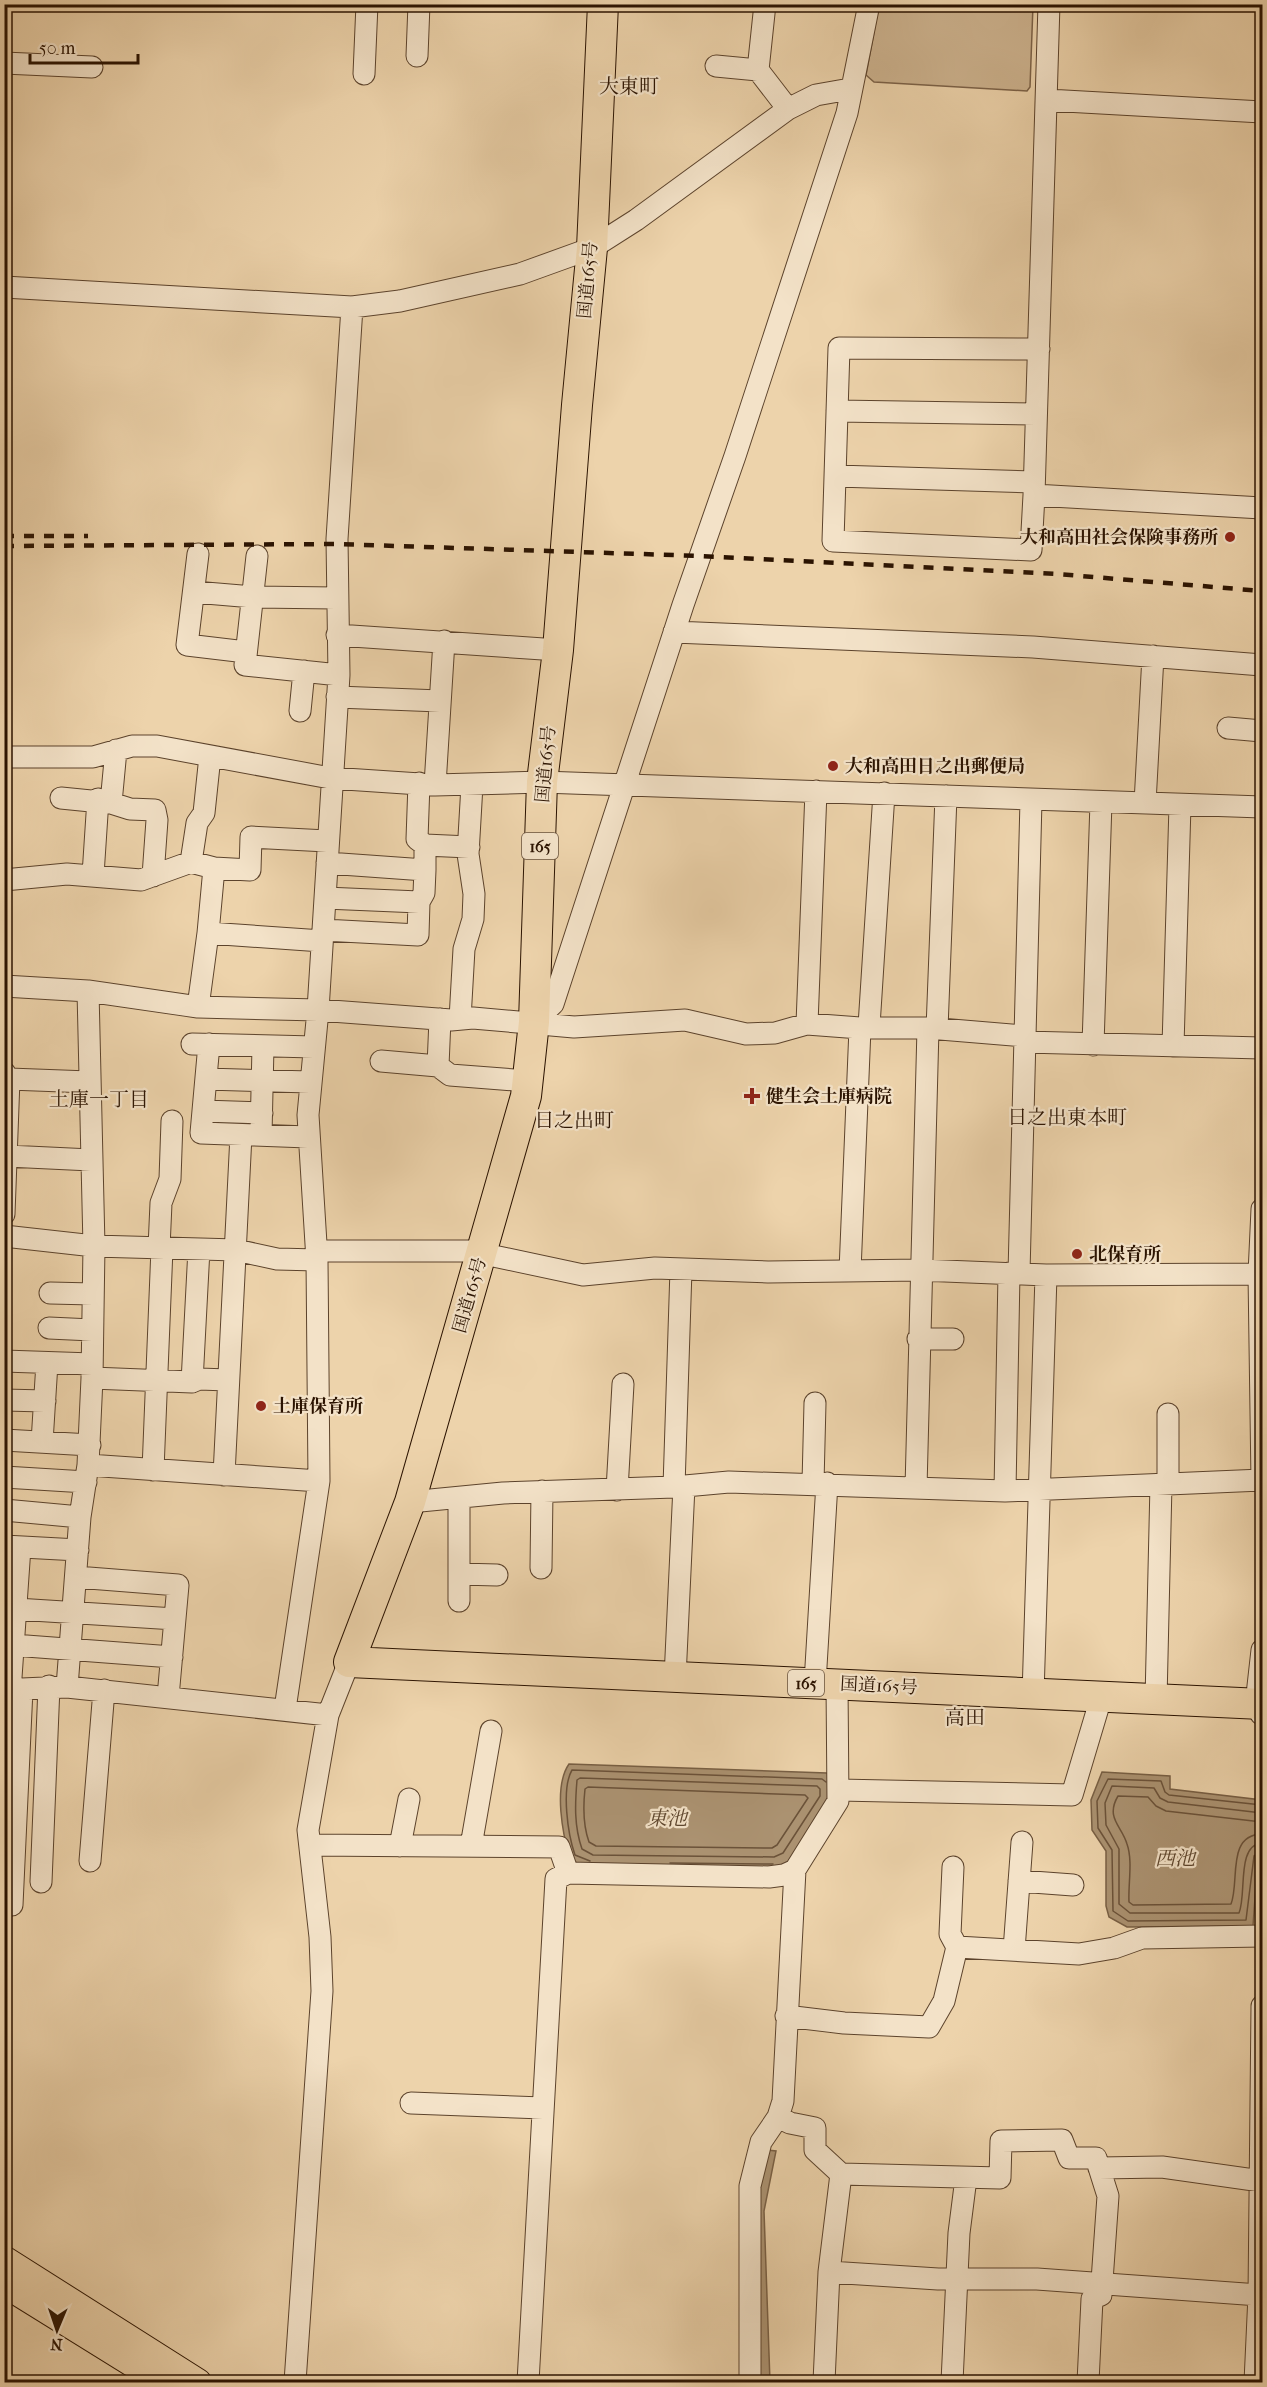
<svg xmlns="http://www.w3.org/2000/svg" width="1267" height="2387" font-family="'IM FELL French Canon','Noto Serif JP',serif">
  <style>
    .green { fill: #ccb28e; stroke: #7c6248; stroke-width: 1.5 }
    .water { fill: #ab9271; stroke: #785f44; stroke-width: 1.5 }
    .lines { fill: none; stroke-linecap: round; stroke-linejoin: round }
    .shore { stroke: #6b5239; stroke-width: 1.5 }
    .minor-casing { stroke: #5c432c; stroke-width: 23 }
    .major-casing { stroke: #2b1301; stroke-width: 28 }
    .highway-casing { stroke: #2b1301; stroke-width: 32 }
    .minor { stroke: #f3e2c8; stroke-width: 21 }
    .major { stroke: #edd3ab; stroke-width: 26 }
    .highway { stroke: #edd3ab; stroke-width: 30 }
    .rail { stroke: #2b1301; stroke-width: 4.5; stroke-dasharray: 10 10; stroke-linecap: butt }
    .poi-dot { fill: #8f2418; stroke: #f3e2c8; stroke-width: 2 }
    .labels { text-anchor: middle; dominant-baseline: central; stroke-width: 4.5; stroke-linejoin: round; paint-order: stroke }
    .shield { fill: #f3e2c8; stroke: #67513d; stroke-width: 1.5 }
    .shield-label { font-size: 16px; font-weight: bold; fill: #2b1301 }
    .street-label { font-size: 18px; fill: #2b1301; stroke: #f3e2c8 }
    .poi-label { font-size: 18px; font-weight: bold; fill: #2b1301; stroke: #f3e2c8; text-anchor: start }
    .neighbourhood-label { font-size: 20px; fill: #2b1301; stroke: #f3e2c8 }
    .water-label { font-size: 20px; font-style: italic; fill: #5e462e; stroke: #f3e2c8 }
  </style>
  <rect width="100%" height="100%" fill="#edd3ab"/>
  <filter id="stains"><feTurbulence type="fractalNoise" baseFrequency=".00333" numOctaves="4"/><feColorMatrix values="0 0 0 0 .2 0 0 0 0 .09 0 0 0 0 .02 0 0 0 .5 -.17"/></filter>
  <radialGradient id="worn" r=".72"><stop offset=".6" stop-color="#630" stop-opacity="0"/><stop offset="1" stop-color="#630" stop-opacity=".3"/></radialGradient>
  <path class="green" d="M 879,5 L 1033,5 L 1030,87 L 1027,91 L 874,82 L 866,75 Z"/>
  <path class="water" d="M 569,1764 L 827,1773 L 834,1783 L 833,1801 L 791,1864 L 777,1870 L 590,1868 L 570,1860 C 563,1835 553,1787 569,1764 Z
    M 1102,1772 L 1170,1776 L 1170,1789 L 1262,1800 L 1253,1926 L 1127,1927 L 1109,1917 L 1106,1906 L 1106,1851 L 1092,1830 L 1091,1800 Z
    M 767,2150 L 776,2151 L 764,2211 L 770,2382 L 760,2382 L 757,2201 Z"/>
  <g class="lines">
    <path class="shore" d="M 580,1778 L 817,1786 L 820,1789 L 820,1796 L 783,1853 L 774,1857 L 593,1855 L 582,1849 C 574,1826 575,1804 577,1780 Z
      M 588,1787 L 805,1795 L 808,1798 L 777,1845 L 772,1848 L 596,1846 L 589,1842 C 583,1825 583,1807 585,1789 Z
      M 1262,1805 L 1169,1795 L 1165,1792 L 1161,1781 L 1108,1779 L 1097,1801 L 1098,1828 L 1112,1850 L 1113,1911 L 1128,1921 L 1246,1920 L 1254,1856 L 1262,1851
      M 1262,1813 L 1168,1802 L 1160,1798 L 1154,1788 L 1112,1786 L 1105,1803 L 1106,1825 L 1119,1849 L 1119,1904 L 1130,1913 L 1239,1913 C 1247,1894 1236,1845 1262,1843
      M 1262,1822 L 1166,1811 L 1156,1806 L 1148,1797 L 1118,1796 C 1105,1818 1122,1826 1127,1844 C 1133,1861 1128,1884 1129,1902 L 1133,1905 L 1231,1904 C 1240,1881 1226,1835 1262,1834
      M 590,1861 L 575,1855 C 568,1835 561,1789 572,1770 L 822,1779 L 826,1782
      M 670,1863 L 773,1864"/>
    <defs>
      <path id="minor" d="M 765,4 L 758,70 L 788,109
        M 1049,4 L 1034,495 L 1262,508
        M 417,56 L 419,4
        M 4,63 L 92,67
        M 716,66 L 758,70
        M 364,74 L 367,4
        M 1047,100 L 1262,112
        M 4,287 L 352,307 L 400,301 L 520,274 L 592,248 L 636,220 L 788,109 L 816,95 L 850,89
        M 837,411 L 1036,414
        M 836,476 L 1034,482
        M 1034,495 L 1031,550 L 833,541 L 839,348 L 1039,349
        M 198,554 L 187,645 L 246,652
        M 257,556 L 245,665 L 339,675
        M 194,592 L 253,597 L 336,598
        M 674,632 L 1033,647 L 1262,665
        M 337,635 L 558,650
        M 337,697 L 440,701
        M 300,711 L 304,671
        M 1228,728 L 1262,731
        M 4,757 L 93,757 L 132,746 L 157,746 L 330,778 L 435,785 L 542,782 L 1262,807
        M 419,783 L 417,839 L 425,845 L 425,870
        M 435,785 L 444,641
        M 61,798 L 111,803 L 116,750
        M 111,803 L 130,809 L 155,810 L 157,820 L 153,876
        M 1145,803 L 1153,656
        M 425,845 L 469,847
        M 191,862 L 197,823 L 204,813 L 210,756
        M 214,868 L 208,933 L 322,941
        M 93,875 L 98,799
        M 4,880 L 67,874 L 141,880 L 191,862 L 214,868 L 250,870 L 251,837 L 327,841
        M 325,898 L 419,902
        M 323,930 L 418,935 L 419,902 L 424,893 L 425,870 L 327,863
        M 4,986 L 88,991 L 198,1007 L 318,1010 L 451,1020 L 473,1018 L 574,1027 L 685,1020 L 746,1034 L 775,1033 L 807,1024 L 860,1028 L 928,1028 L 1024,1036
        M 198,1007 L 208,933
        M 440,1019 L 438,1066 L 450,1075 L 528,1081
        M 460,1019 L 464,949 L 473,919 L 474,894 L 468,854 L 472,785
        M 534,1022 L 553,1004 L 683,605 L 735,456 L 847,113 L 869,4
        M 807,1024 L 816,791
        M 869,1026 L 884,793
        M 937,1029 L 946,796
        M 1024,1042 L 1262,1048
        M 192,1044 L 314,1047
        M 209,1044 L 201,1133 L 308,1137
        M 1093,1045 L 1101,802
        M 1173,1046 L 1180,805
        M 381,1061 L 438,1066
        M 4,1072 L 9,1079 L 4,1214
        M 9,1079 L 89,1082
        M 206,1079 L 310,1082
        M 203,1111 L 262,1113
        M 261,1135 L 263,1046
        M 7,1156 L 91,1160
        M 1262,1209 L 1259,1274 L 1262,1482
        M 4,1236 L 94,1246 L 236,1250 L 277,1259 L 317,1260
        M 159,1248 L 161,1203 L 170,1179 L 172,1121
        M 316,1251 L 470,1251 L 583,1275 L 655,1268 L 768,1272 L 920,1270 L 1046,1275 L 1259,1274
        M 850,1271 L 860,1028
        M 1019,1273 L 1031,800
        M 50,1293 L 93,1294
        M 49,1328 L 92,1330
        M 918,1339 L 953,1339
        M 4,1361 L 92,1364
        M 92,1378 L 192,1382 L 199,1379 L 228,1380
        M 192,1382 L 199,1249
        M 4,1400 L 45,1401
        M 4,1440 L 90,1445
        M 42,1442 L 47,1363
        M 88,1465 L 319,1481
        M 153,1470 L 162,1248
        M 224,1475 L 241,1135
        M 4,1477 L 86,1482
        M 813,1483 L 815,1403
        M 1168,1483 L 1168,1414
        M 674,1487 L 681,1269
        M 916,1488 L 928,1028
        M 617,1490 L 623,1384
        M 1005,1491 L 1009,1273
        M 459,1498 L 459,1601
        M 410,1502 L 503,1493 L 674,1487 L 729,1482 L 1005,1491 L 1262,1480
        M 4,1510 L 80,1517
        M 4,1546 L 78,1550
        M 541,1568 L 542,1491
        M 459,1574 L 497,1575
        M 76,1577 L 178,1585 L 168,1697
        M 16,1609 L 175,1619
        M 13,1645 L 172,1657
        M 675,1678 L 684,1486
        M 815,1683 L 827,1483
        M 67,1687 L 80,1517 L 88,1465 L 92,1378 L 94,1246 L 88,991
        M 10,1692 L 20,1547
        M 4,1694 L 22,1689 L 67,1687 L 328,1715
        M 1033,1695 L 1046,1275
        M 1156,1700 L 1161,1484
        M 285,1709 L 319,1481 L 317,1260 L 308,1115 L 318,1010 L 339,675 L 337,539 L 352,307
        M 1261,1714 L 1256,1704 L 1262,1650
        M 839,1790 L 1072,1795 L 1101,1698
        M 310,1845 L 559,1847 L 568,1873
        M 400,1846 L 409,1799
        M 471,1846 L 491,1731
        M 90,1861 L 104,1690
        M 953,1867 L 950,1934 L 957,1947
        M 1019,1881 L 1073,1885
        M 41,1882 L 49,1686
        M 12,1905 L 22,1689
        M 1014,1950 L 1022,1842
        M 786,2016 L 844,2023 L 929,2027 L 944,2001 L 957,1947 L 1079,1954 L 1114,1948 L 1142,1938 L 1262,1936
        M 411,2103 L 543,2108
        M 778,2117 L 790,2123 L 815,2128 L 815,2150 L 841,2174 L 829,2272 L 824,2382
        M 1099,2168 L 1162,2167 L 1261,2181
        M 841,2174 L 1000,2178 L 1001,2141 L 1062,2140 L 1069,2158 L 1096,2158 L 1108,2196 L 1101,2295 L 1092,2299 L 1088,2382
        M 829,2272 L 938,2279 L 1037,2279 L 1259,2295
        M 295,2382 L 322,1991 L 320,1937 L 308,1830 L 328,1715 L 349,1662
        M 528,2382 L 556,1879 L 568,1873 L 769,1877 L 784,1875 L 795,1870 L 838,1801 L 837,1684
        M 750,2382 L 750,2186 L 761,2142 L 778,2117 L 783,2101 L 795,1870
        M 952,2382 L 959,2233 L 966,2178
        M 1255,2382 L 1259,2295 L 1262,2006"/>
      <path id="major" d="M 4,2259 L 198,2382
        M 4,2284 L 162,2382"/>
      <path id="highway" d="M 603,4 L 592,248 L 577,405 L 558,650 L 542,782 L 534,1022 L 526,1096 L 410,1502 L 349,1662 L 1262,1704"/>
    </defs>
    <use href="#minor" class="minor-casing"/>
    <use href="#major" class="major-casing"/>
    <use href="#highway" class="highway-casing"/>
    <use href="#minor" class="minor"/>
    <use href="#major" class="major"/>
    <use href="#highway" class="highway"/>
    <path class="rail" d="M 4,536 L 88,536
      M 4,546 L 336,544 L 701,556 L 1057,574 L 1262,591"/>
  </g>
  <g class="poi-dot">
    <circle cx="1230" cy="537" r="6"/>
    <circle cx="833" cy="766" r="6"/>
    <path d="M749 1087h6v6h6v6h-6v6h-6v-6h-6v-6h6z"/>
    <circle cx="1077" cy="1254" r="6"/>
    <circle cx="261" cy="1406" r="6"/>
  </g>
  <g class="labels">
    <g class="shield">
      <rect x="522" y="833" width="36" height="26" rx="4.5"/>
      <rect x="788" y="1670" width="36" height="26" rx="4.5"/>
    </g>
    <g class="shield-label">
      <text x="540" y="846">165</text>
      <text x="806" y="1683">165</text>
    </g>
    <g class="street-label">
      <text transform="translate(588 280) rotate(-85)">国道165号</text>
      <text transform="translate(546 764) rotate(-85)">国道165号</text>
      <text transform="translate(470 1295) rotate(-74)">国道165号</text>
      <text transform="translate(879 1686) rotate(3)">国道165号</text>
    </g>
    <g class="poi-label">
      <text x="1218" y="537" text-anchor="end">大和高田社会保険事務所</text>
      <text x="845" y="766">大和高田日之出郵便局</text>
      <text x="766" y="1096">健生会土庫病院</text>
      <text x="1089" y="1254">北保育所</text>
      <text x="273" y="1406">土庫保育所</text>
    </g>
    <g class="neighbourhood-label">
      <text x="629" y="86">大東町</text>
      <text x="99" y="1099">土庫一丁目</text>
      <text x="1067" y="1117">日之出東本町</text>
      <text x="574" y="1120">日之出町</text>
      <text x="965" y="1717">高田</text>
    </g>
    <g class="water-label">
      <text x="667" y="1818">東池</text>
      <text x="1175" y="1858">西池</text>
    </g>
  </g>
  <rect width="1267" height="2387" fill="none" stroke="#edd3ab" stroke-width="24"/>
  <rect x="6" y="6" width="1255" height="2375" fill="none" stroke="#2b1301" stroke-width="3"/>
  <rect x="12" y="12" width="1243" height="2363" fill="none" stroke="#2b1301" stroke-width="1.5"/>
  <g transform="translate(57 2330) rotate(182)" stroke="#f3e2c8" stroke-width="4.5" paint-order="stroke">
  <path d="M0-4.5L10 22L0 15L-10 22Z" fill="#2b1301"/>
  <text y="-9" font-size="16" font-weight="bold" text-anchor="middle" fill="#2b1301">N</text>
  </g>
  <path d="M30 54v9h108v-9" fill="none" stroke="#2b1301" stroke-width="3"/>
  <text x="39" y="54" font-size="18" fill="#2b1301" stroke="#f3e2c8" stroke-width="4.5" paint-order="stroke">50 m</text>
  <rect width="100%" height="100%" filter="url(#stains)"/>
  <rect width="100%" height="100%" fill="url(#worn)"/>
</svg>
